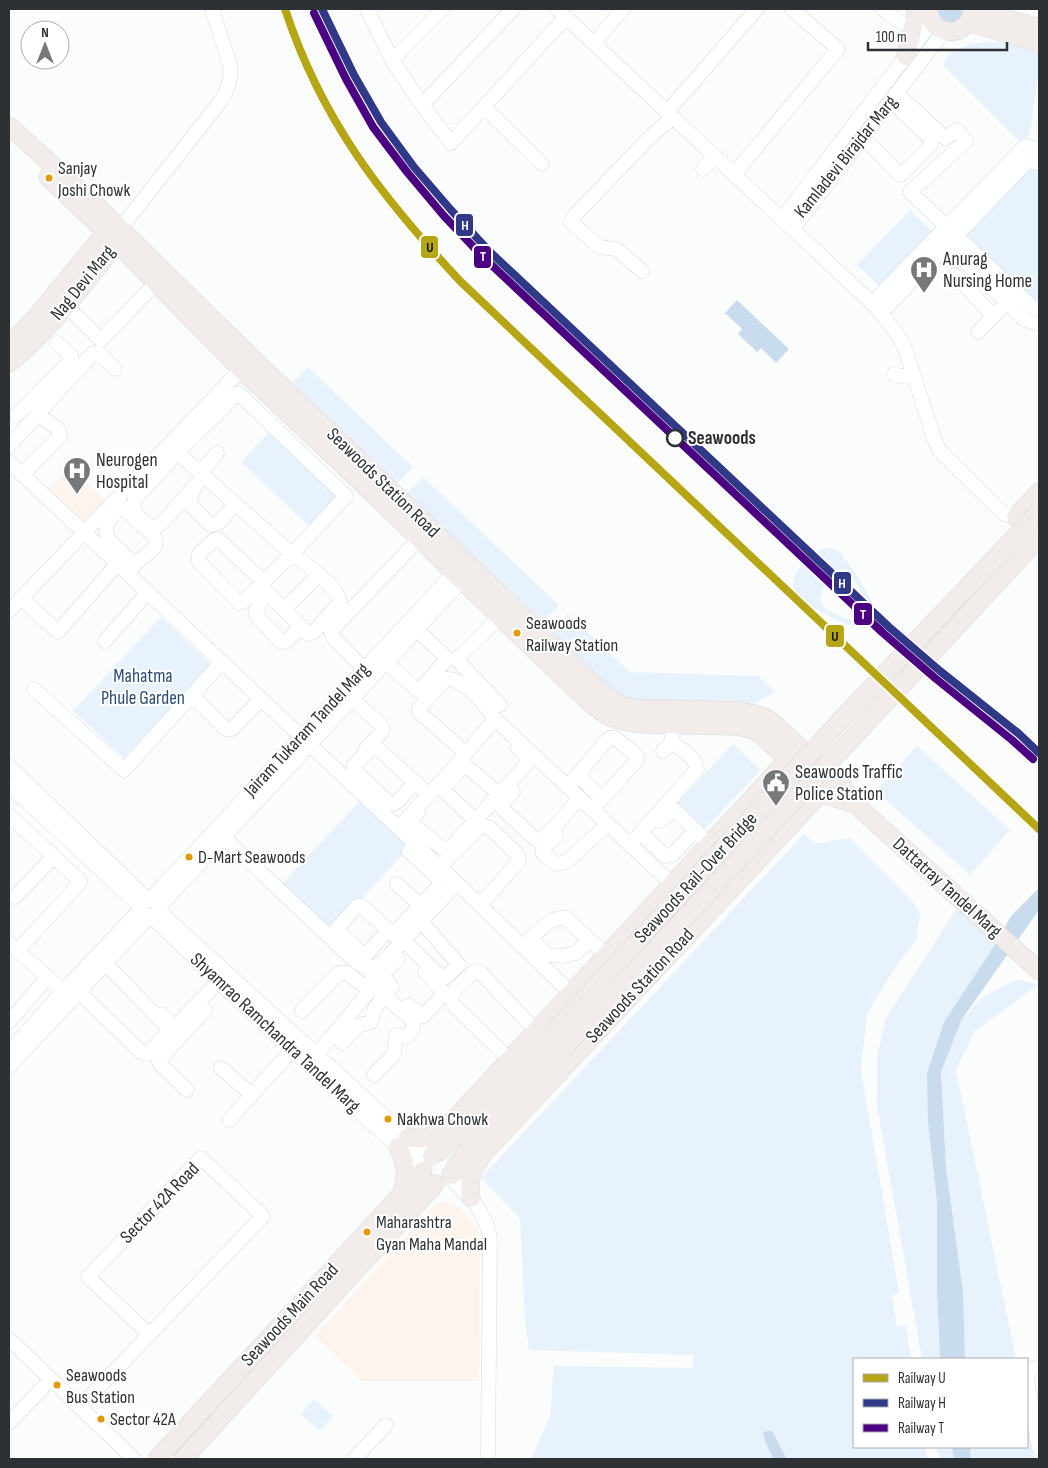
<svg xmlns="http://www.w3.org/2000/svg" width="1048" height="1468" font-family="'Sofia Sans Condensed',sans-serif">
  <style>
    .industrial { fill: #fdf4ee }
    .green { fill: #e8f2fd; fill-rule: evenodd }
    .water { fill: #c9dcee }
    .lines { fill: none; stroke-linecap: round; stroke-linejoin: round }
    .minor-casing { stroke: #d8d9da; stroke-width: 15 }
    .major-casing { stroke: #d8d9da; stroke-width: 19 }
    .minor { stroke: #feffff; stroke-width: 14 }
    .major { stroke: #f2eceb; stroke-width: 18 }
    .major-bridge-casing { stroke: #d8d9da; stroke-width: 19; stroke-linecap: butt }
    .major-bridge { stroke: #f2eceb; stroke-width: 18 }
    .rail-1-casing { stroke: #fff; stroke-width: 11 }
    .rail-2-casing { stroke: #fff; stroke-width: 11 }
    .rail-3-casing { stroke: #fff; stroke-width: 11 }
    .rail-1 { stroke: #b6a615; stroke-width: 8 }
    .rail-2 { stroke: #303888; stroke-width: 8 }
    .rail-3 { stroke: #4b0082; stroke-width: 8 }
    .bus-dot { fill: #e39a05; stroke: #fff; stroke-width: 2 }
    .stop-dot { fill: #fff; stroke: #2e3134; stroke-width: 2.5 }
    .labels { text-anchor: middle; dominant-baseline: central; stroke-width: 4; stroke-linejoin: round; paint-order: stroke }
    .bus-label { font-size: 18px; fill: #2e3134; stroke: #fff; text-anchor: start }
    .street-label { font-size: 19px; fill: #2e3134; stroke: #fff }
    .poi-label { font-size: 19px; fill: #2e3134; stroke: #fff; text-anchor: start }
    .stop-label { font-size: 19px; font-weight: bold; fill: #2e3134; stroke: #fff; text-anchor: start }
    .park-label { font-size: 19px; fill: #2c4c74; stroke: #fff }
    .line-badge { stroke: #fff; stroke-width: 2 }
    .badge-label { font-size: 14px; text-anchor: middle; font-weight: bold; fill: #fff }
    .pale-badge-label { font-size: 14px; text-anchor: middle; font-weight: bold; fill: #111 }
  </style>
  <rect width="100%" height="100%" fill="#fbfcfc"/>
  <path class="industrial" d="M 70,467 L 105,500 L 83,523 L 48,490 Z
    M 446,1202 L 458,1207 L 469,1217 L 477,1228 L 480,1241 L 479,1381 L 362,1381 L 315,1336 L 432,1208 L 440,1203 Z"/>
  <path class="green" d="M 984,42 L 1008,43 L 1039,52 L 1039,70 L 1030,133 L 1024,141 L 1016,138 L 943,65 C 949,49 969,44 984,42 Z
    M 1029,165 L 1039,167 L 1039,304 L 1033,303 L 962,235 Z
    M 910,210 L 932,231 L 879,286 L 857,265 Z
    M 308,367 L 413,467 L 395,486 L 289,386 Z
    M 271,430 L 341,496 L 310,527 L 241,462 Z
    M 423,477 L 559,605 L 540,625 L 404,496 Z
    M 824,548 L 833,549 L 839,551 C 847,562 891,617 870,627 C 855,634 810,606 797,597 C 784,579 807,555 824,548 ZM 841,574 C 856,574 867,604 871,616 L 871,620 L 868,623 C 857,624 829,613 821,604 C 817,591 829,579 841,574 Z
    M 568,614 L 630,672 L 758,676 L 775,691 L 749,707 L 622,700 L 551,635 Z
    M 161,617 L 212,665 L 124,758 L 73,711 Z
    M 733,744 L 761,770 L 705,829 L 676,803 Z
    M 917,746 L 1010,830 L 970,875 L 876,791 Z
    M 360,801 L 410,847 L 332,930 L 282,884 Z
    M 804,834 L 816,844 L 850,838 L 914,903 L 920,914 L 916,940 L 897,965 L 867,1013 L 861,1070 L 899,1293 L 892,1296 L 897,1327 L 906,1325 L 911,1359 L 854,1359 L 854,1447 L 925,1447 L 927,1459 L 787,1459 L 772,1431 L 763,1433 L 766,1444 L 774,1459 L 531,1459 L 550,1417 L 554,1366 L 692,1368 L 694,1355 L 529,1350 L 525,1321 L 520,1218 L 481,1178 Z
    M 957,908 L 996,943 L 944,1022 L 928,1121 L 937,1202 L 937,1292 L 940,1359 L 922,1359 L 877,1105 L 877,1056 L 886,1018 Z
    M 1016,980 L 1039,984 L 974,1032 L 956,1070 L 1016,1359 L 965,1359 L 963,1291 L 946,1168 L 941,1072 L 962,1019 L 983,997 Z
    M 314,1399 L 333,1416 L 320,1431 L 301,1414 Z
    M 1027,1418 L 1034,1459 L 971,1459 L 970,1447 L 1027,1447 Z
    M 937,1447 L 952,1447 L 954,1459 L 940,1459 Z"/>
  <path class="water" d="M 936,9 L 963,9 C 962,23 952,25 940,20 Z
    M 737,300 L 789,349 L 776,363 L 761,348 L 757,352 L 738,334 L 742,329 L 725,313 Z
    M 1039,888 L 1039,910 L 962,1019 L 941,1072 L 946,1168 L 963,1291 L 965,1359 L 940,1359 L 937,1292 L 937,1202 L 928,1121 L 927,1073 L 944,1022 L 996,943 L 1011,916 Z
    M 767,1431 L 772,1431 L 787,1459 L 774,1459 L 766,1444 L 763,1433 Z
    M 952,1447 L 970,1447 L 971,1459 L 954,1459 Z"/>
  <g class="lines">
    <defs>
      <path id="minor" d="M 367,9 L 392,60 L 422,105 L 451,143 L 566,17
        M 557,9 L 877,308 L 900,338 L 905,349 L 934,438 L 940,451 L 1004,514 L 1016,517
        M 883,9 L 891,16 L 913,30
        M 594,43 L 623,9
        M 392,60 L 443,9
        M 897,93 L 945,138 L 957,130 L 966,141 L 910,192 L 1032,307 L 1039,309
        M 422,105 L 513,9
        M 484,107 L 542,164
        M 667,112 L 757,9
        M 863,137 L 900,175 L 903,173 L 931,145 L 932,140 L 891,101
        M 1039,149 L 1025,146 L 879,296 L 877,308 L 888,306 L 1028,161 L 1039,163
        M 703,169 L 715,156
        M 734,174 L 838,49 L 792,9
        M 788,224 L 799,221 L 944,31
        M 788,224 L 788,211 L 932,22
        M 120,229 L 220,102 C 228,90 232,79 230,65 L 212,9
        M 941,238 L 1025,320 L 1039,324
        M 642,271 L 616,249 L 599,247 L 571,222 L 576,214 L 650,137 L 673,117
        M 955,275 L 993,316
        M 65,305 L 101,340 L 103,338 L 156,283
        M 978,332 L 1007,302
        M 894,374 L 900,376 L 913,375
        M 17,415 L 71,360 L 71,356 L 57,343
        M 169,445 L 292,554 L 346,496 L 238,393 L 178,452 L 135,499 C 130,512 141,522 153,527 L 161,524 L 204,476
        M 9,446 L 93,353 L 99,353 L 115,369
        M 9,462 L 457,883 L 571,993
        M 200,473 L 217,453
        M 22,475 L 60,436 L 58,429 L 38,414
        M 194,487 L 190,502 L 191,506 L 211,525 L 219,523 L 235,504
        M 115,500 L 154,536 C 156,541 157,544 154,548 L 126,572
        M 118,510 C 109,519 103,526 108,539 L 135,565
        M 260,585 L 308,634 L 314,632 L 340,602 C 337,585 306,564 292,554 L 243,602 L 239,603 L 199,562 L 199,554 L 214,540 L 218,539 L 264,582
        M 266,591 L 256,611 L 256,615 L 280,641 L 286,642 L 301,626
        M 21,598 L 58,632 L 117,564
        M 284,609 L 319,575
        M 9,611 L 248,362
        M 500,617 L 459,657 L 458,661 L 500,705
        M 105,641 L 148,592
        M 386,662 L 417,690 L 419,691 L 421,689 L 446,660 L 446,657 L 416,629
        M 364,669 L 333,637 L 331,631 L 419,539
        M 34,689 L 124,770 L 222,662
        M 192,695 L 226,729 L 232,729 L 261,699
        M 352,699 L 382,726 L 382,732 L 365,750
        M 663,751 L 672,742
        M 466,753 L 419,712 L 419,708 L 446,679 C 465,678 485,705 495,719
        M 9,766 L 148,900
        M 578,775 L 602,799
        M 454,776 L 465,765 L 499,794
        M 452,779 L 442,789 L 475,820
        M 416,782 L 397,802 L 393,804 L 389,803 L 354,770 L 354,765 L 374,746 L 376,747 L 429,795
        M 9,785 L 141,907
        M 567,787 L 607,740 L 610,738 L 615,738 L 634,753 L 637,757 L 636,761 L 592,810
        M 513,792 L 503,803 L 501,806 L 504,810 L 536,840 L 540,840 L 546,836 L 580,798
        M 418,812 L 411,820 L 412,824 L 442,848 L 445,849 L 451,847 L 527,764 L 527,757 L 518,748
        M 9,815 L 80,881 L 79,884 L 17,951
        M 661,821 L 672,810 L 675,810 L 709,844
        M 398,828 L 450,772 L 495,719 L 672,884
        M 218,832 L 355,961 C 365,969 373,969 383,962 L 457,883
        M 556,835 L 543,849 L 543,854 L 557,864 L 566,862 L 608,824
        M 646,837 L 665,856 L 672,855 L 696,830
        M 630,845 L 697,769 C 696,757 680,749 672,742 L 671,725
        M 440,866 L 479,828 L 483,826 L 490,828 L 518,855 L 519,861 L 480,905
        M 397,884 L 426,911
        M 15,897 L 53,857
        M 141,909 L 146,916 L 152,917 L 156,914 L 159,907 L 469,573
        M 158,910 L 430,1158
        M 152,917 L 225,988 L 398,1147 L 424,1167
        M 398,929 L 440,885 L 438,878 L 409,851
        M 388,930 L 367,954 L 360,952 L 336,930 L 357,906 L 362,906 L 388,930 L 407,944 L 442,978 L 444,978 L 459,965 L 421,921
        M 531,939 L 542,951 L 549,955 L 563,956 L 576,953 L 589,940
        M 9,943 L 69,996
        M 523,947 C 535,936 548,916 566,918 L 606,955
        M 369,968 L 379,991 L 384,996 L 412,1019 C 414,1027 413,1030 408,1036 L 396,1035 L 394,1054 L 374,1075
        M 392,987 L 384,977 L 383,974 L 398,959
        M 78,991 L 142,1053 L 146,1054 L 149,1053 L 168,1032 L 166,1026 L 105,963
        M 409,1005 L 420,1015 L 423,1016 L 444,994 L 442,991 L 425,972
        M 302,1011 L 339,973 L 347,973 L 369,990
        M 161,1014 L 171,1023 L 177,1025 L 219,981
        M 9,1022 L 47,978
        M 342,1043 L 357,1026 L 371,1022 L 375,1008 L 384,996
        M 9,1052 L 63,991 L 141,909 L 143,902 L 150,900 L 461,565
        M 317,1054 L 376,983
        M 510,1060 L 453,1004 C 452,1001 451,1000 452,996 C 453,990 471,973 477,971 L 480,972 L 536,1031
        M 9,1067 L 149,917
        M 221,1068 L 252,1095
        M 187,1090 L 161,1065 L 159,1062 L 161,1058 L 205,1010
        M 229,1120 L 292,1050
        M 450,1178 C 468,1195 486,1211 490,1238 L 488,1459
        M 9,1339 L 134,1459
        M 1027,1370 L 1039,1368
        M 1027,1379 L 1039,1448
        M 80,1407 L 263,1216 L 201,1158 L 88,1277 L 150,1335
        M 9,1423 L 51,1379
        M 354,1459 L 386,1425"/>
      <path id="major" d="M 928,9 C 932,39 970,39 972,9 L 1039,28
        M 968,22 L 1039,43
        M 906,56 L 917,9
        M 9,126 L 88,197 L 252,358 L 601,691 L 620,705 L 633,708 L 739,711 L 762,716 L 771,721 L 839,783 L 855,804 L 1039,971
        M 48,177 L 106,232 L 241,369 L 361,482 L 500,617 L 590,703 C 610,719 618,722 644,724 L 738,726 L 753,730 L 760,734 L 828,796 L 855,804
        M 9,345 L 37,316 L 106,232 L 115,230
        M 9,363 C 50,331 83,284 117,243 L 119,234
        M 1016,517 L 1039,492
        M 408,1137 C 424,1141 436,1136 448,1125
        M 398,1147 C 407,1164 407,1177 401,1195
        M 439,1152 L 459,1134 L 554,1032
        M 432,1156 L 449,1125 L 795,752
        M 455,1167 L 472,1146 L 567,1044
        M 451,1175 L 482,1155 L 830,783
        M 471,1198 C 468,1181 472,1169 482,1156
        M 157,1459 L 423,1171
        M 183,1459 L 435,1184"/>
    </defs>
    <use href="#minor" class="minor-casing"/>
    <use href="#major" class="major-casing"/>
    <use href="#minor" class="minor"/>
    <use href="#major" class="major"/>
    <defs>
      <path id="major-bridge" d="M 554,1032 L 840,721 L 1039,512
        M 567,1044 L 1039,538"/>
    </defs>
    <use href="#major-bridge" class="major-bridge-casing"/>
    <use href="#major-bridge" class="major-bridge"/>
    <defs>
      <path id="rail-1" d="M 285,9 C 322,121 381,196 460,281 L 1039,829"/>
      <path id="rail-2" d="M 322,9 L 354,75 L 381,122 L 414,167 L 451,210 L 489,251 L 889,627 L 940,671 L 1018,733 L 1039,753"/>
      <path id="rail-3" d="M 314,13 L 346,79 L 373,127 L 407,172 L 444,216 L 483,257 L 883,633 L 935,678 L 1012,740 L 1033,759"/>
    </defs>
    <use href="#rail-1" class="rail-1-casing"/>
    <use href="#rail-2" class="rail-2-casing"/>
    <use href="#rail-3" class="rail-3-casing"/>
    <use href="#rail-1" class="rail-1"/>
    <use href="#rail-2" class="rail-2"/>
    <use href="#rail-3" class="rail-3"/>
  </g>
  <defs>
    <symbol id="hospital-pin" viewBox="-11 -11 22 30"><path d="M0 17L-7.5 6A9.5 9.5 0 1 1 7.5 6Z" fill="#76787a" stroke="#fff"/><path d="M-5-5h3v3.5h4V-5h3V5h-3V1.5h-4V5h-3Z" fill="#fff"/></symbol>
    <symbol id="civic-pin" viewBox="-11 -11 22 30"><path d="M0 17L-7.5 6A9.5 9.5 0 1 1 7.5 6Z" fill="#76787a" stroke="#fff"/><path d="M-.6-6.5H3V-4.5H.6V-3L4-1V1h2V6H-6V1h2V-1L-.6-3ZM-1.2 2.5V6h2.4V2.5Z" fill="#fff"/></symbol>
  </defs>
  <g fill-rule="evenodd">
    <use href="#hospital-pin" x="908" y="254" width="32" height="43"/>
    <use href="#hospital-pin" x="61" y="455" width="32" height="43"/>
    <use href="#civic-pin" x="760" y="767" width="32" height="43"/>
  </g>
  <g class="bus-dot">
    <circle cx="49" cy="178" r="4.5"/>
    <circle cx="517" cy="633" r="4.5"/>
    <circle cx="189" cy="857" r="4.5"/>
    <circle cx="388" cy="1119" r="4.5"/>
    <circle cx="367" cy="1232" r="4.5"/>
    <circle cx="57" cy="1385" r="4.5"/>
    <circle cx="101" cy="1419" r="4.5"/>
  </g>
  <circle class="stop-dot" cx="675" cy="438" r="8"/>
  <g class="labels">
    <g class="bus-label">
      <text x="58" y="168">Sanjay<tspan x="58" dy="22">Joshi Chowk</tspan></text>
      <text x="526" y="623">Seawoods<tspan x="526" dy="22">Railway Station</tspan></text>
      <text x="198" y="857">D-Mart Seawoods</text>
      <text x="397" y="1119">Nakhwa Chowk</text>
      <text x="376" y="1222">Maharashtra<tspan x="376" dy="22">Gyan Maha Mandal</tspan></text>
      <text x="66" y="1375">Seawoods<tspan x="66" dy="22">Bus Station</tspan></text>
      <text x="110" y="1419">Sector 42A</text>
    </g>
    <g class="street-label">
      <text transform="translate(846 157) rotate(-51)">Kamladevi Birajdar Marg</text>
      <text transform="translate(83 283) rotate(-51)">Nag Devi Marg</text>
      <text transform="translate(383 483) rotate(44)">Seawoods Station Road</text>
      <text transform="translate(307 730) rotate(-47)">Jairam Tukaram Tandel Marg</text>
      <text transform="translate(696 878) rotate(-47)">Seawoods Rail-Over Bridge</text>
      <text transform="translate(947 888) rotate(42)">Dattatray Tandel Marg</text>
      <text transform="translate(640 986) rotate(-47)">Seawoods Station Road</text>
      <text transform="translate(275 1033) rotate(43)">Shyamrao Ramchandra Tandel Marg</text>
      <text transform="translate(160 1203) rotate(-46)">Sector 42A Road</text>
      <text transform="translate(290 1315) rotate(-47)">Seawoods Main Road</text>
    </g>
    <g class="poi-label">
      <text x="943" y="259">Anurag<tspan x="943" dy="22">Nursing Home</tspan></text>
      <text x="96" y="460">Neurogen<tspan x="96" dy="22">Hospital</tspan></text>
      <text x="795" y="772">Seawoods Traffic<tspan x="795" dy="22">Police Station</tspan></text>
    </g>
    <g class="stop-label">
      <text x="688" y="438">Seawoods</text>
    </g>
    <g class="park-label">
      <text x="143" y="676">Mahatma<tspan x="143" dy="22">Phule Garden</tspan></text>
    </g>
  </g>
  <g class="line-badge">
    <rect x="455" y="213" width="19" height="24" rx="5" fill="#303888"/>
    <rect x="420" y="235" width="19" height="24" rx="5" fill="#b6a615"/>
    <rect x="473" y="245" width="19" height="24" rx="5" fill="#4b0082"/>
    <rect x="833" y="571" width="19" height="24" rx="5" fill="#303888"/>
    <rect x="853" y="602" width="20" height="24" rx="5" fill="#4b0082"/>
    <rect x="825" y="624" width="20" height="24" rx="5" fill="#b6a615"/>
  </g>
  <g class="badge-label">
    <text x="465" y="230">H</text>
    <text x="483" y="261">T</text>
    <text x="842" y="588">H</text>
    <text x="863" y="619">T</text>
  </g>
  <g class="pale-badge-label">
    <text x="430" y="252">U</text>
    <text x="835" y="641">U</text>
  </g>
  <rect width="1048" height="1468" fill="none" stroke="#2e3134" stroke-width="20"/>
  <rect x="853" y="1358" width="175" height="90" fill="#ffffff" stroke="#abadae"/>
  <rect x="863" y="1374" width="25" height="8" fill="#b6a615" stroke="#abadae"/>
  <text x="898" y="1383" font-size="15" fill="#2e3134">Railway U</text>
  <rect x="863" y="1399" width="25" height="8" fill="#303888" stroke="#abadae"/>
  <text x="898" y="1408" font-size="15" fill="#2e3134">Railway H</text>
  <rect x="863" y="1424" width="25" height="8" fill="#4b0082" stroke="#abadae"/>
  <text x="898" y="1433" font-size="15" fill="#2e3134">Railway T</text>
  <g transform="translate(45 45)"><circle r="24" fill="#ffffff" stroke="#abadae"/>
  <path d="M0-4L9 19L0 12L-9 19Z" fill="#76787a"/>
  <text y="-8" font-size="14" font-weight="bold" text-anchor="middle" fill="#2e3134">N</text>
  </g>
  <path d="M868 42v8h139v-8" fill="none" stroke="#2e3134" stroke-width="2.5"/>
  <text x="876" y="42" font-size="15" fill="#2e3134" stroke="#ffffff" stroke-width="4" paint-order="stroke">100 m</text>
</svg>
